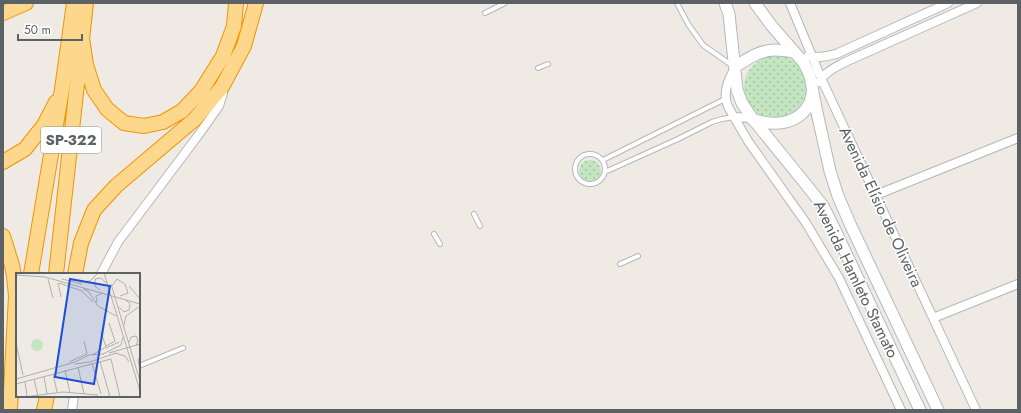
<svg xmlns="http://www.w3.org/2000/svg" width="1021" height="413" font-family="Jost,sans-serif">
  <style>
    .grass { fill: url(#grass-dots) }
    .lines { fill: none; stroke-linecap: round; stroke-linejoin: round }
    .service-casing { stroke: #b4b7bb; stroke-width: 6 }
    .minor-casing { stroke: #b4b7bb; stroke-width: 10 }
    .secondary-casing { stroke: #b5b9be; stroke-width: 13 }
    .motorway-casing { stroke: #f39300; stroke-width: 16 }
    .service { stroke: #fff; stroke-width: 4 }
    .minor { stroke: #fff; stroke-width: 8 }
    .secondary { stroke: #fff; stroke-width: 11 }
    .motorway { stroke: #fdd78c; stroke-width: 14 }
    .labels { text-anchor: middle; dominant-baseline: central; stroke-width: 3; stroke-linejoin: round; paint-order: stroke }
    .shield { fill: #fff; stroke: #8d9093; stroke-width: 1 }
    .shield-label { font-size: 15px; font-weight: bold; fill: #5c6165 }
    .street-label { font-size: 16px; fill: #5c6165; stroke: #fff }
    .inset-road { fill: none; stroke: #b0b0ad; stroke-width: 1 }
    .view { fill: #1d4ed8; fill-opacity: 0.15; stroke: #1d4ed8; stroke-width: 2 }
    .inset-edge { fill: none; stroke: #5c6165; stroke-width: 2 }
  </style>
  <defs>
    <pattern id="grass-dots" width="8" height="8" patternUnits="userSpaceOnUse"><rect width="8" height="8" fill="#c3e6c0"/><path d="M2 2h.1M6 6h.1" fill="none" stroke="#a2bea0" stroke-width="1.8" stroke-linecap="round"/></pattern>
  </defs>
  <rect width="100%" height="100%" fill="#efebe4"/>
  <path class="grass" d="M 774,55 C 789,56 796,59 804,73 C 805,75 807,78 808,80 C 809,83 808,96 807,99 C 806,103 800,107 798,110 C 794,114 791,119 786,120 C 783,120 779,119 777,119 C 772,119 766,119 762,118 C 750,113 744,99 744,88 C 744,70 757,58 774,55 Z
    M579 171a11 11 0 1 1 22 0a11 11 0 1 1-22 0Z"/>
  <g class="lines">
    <defs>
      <path id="service" d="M 677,3 L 688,24 L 703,45 L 733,66
        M 485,13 L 505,3
        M 538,68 L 548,64
        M575 169a15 15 0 1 1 30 0a15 15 0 1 1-30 0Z
        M 603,160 L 725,99
        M 605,172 L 678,139 L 712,122 L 722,119 L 734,117
        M 474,214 L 480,226
        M 434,234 L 440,244
        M 620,264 L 638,256
        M 139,366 L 183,348"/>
      <path id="minor" d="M 790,3 L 821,78 L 976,410
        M 808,56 C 817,59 827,56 836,54 L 948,3
        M 735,68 C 730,77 724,88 726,99 C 726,105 731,112 734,117 L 752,118
        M 819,82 C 824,73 834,68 843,63 L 977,3
        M 734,117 L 748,141 L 806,223 L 839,278 L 901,410
        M 876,195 L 1018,138
        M 101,274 L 118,242 L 197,137 L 219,106 L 223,93 L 222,87
        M 933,318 L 1018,284
        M 72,410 L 74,396"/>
      <path id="secondary" d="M 725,3 L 729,14 L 737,90 L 742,103 L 752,118 L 808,187 L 823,206 L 835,230 L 920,410
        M 755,3 L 771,25 L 804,63 L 810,76 L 816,108 L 830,171 L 838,196 L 851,226 L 938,410
        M 735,67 C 747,59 760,50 775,50 C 782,50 788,51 794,52
        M 752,119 C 773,127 800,125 810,102 C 811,99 812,96 812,93"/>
      <path id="motorway" d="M 3,13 L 26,3
        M 82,38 L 86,65 L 94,90 L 107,109 L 124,123 L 144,126 L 163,122 L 182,111 L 201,91 L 223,56 L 234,26 L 236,3
        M 3,162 L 25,149 L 44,125 L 56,102
        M 3,236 L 12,265 L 14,276 L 16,296 L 10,410
        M 31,274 L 62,89 L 74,3
        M 56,274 L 86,3
        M 75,274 L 81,243 L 94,210 L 116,186 L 195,119 L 222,87 L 244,46 L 256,3
        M 44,410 L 47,396"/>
    </defs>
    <use href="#service" class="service-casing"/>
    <use href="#minor" class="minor-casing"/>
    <use href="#secondary" class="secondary-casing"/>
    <use href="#motorway" class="motorway-casing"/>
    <use href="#service" class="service"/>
    <use href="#minor" class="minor"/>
    <use href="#secondary" class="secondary"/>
    <use href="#motorway" class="motorway"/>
  </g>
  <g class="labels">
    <rect class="shield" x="41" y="127" width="60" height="26" rx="3"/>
    <g class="shield-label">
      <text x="71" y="140">SP-322</text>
    </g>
    <g class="street-label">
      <text transform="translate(881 207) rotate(65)">Avenida Elísio de Oliveira</text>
      <text transform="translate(856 279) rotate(64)">Avenida Hamleto Stamato</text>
    </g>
  </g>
  <g transform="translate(16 273)">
    <rect width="124" height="124" fill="#efebe4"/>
    <path d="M15 72a6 6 0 1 1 12 0a6 6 0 1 1-12 0Z" fill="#c3e6c0"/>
    <path class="inset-road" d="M 88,0 L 124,118M 0,2 L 29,4 L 124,31M 32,6 L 37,25M 46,6 L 66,11M 64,9 L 74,8 L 82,0M 42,10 L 45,24M 43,10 L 66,18 L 77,29M 95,11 L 124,108M 96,13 L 101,6 L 109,11 L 112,20 L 104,23M 113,13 L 124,26M 67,16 L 72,18 L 82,33 L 100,43M 84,17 L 79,13 L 79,6 L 85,5 L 90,10M 81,29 L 80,23 L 87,20M 103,34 L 108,39 L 113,37 L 114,31 L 110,27M 108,52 L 110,43 L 124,33M 113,69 L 115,64 L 120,63 L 122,67 L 120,73M 0,70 L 7,102M 90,73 L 99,68 L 93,50M 90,75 L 103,69M 93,80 L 124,71M 99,80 L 109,83 L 113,89M 87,81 L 105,72 L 107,64M 76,82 L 90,74 L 85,59M 124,84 L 122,87 L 124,97M 84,88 L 94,124M 53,89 L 71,81 L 68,68M 76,90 L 85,121M 59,91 L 74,89 L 100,80M 62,94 L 68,121M 49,97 L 54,120M 37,101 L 41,119M 28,104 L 31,121M 0,106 L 59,89 L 73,82 L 88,81M 18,106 L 22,123M 9,109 L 11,123M 0,111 L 95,86 L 104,124M 8,124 L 47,119 L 82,122"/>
    <path class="view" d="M 54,6 L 94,13 L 78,111 L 39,104 Z"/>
    <rect width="124" height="124" class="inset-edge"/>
  </g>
  <rect width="1021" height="413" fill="none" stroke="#5c6165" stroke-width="8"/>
  <path d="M18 34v6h64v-6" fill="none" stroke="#5c6165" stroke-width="2"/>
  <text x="24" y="34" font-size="12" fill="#5c6165" stroke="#ffffff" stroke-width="3" paint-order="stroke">50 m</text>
</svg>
